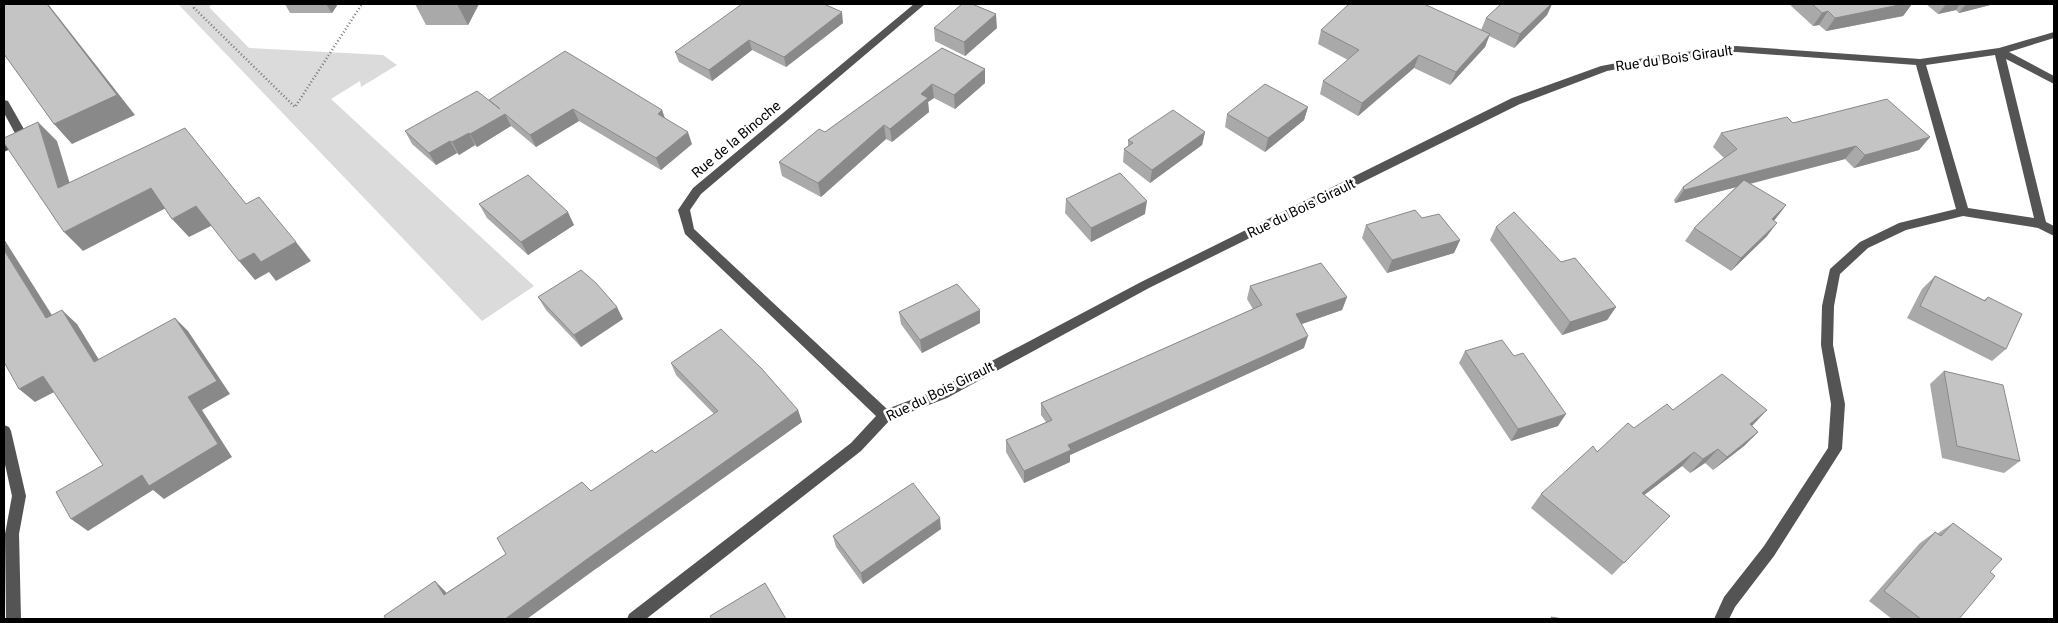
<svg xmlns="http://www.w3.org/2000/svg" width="2058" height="623" font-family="Roboto,sans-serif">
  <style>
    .green { fill: #dbdbdb }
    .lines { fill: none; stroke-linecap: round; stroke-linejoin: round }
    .path { stroke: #767676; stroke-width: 2.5; stroke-dasharray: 1 2.5; stroke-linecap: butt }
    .minor { fill: #545454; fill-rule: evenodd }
    .wall { fill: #a9a9a9 }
    .shaded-wall { fill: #898989 }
    .building { fill: #c4c4c4; stroke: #898989 }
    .labels { text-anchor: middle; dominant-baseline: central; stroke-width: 5; stroke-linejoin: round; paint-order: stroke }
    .street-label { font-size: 14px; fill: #000; stroke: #fff }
  </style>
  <rect width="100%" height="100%" fill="#fff"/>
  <path class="green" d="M 178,4 L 212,4 L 209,7 L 249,48 L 383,55 L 397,65 L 361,87 L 360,81 L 331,99 L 534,286 L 482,321 Z"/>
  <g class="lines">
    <path class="path" d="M 195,4 L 194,8 L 295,107 L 362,4"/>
    <path class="minor" d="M 914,4 L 925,4 L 701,194 L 690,210 L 694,229 L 887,409 L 937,390 L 1141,282 L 1512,98 L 1601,66 L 1660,55 L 1736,46 L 1920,59 L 1999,48 L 2054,32 L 2054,38 L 2009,52 L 2054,76 L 2054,84 L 2006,59 L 2046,222 L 2054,226 L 2054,236 L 2038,228 L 1963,216 L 1906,230 L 1868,248 L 1840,274 L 1834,306 L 1833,345 L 1845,404 L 1842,449 L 1774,556 L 1735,607 L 1729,619 L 1714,619 L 1724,597 L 1764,546 L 1828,448 L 1831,404 L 1821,345 L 1822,306 L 1830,269 L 1860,242 L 1899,223 L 1956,209 L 1916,65 L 1736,52 L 1660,61 L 1607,71 L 1520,104 L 1149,288 L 947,398 L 890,420 L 861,451 L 646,619 L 627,619 L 629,614 L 851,443 L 876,416 L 685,234 L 678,210 L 693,188 ZM 1995,55 L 2034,218 L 1968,208 L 1926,65 Z
      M 4,100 L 8,101 L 29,138 L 27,141 L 4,152 L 4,143 L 17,137 L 4,113 Z
      M 4,425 L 9,427 L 11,431 L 26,496 L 19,534 L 21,619 L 6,619 L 5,534 L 12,496 L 4,460 Z"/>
  </g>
  <path class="wall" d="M 285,4 L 338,4 L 332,13 L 290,13 Z
    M 415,4 L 479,4 L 468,25 L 426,25 Z
    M 1501,4 L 1552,4 L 1547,15 L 1514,48 L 1489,36 L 1485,47 L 1450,85 L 1414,68 L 1358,116 L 1320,94 L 1323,81 L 1348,60 L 1318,44 L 1321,30 L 1481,30 L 1486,18 Z
    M 1789,4 L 1912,4 L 1903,16 L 1826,31 L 1819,25 L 1813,26 Z
    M 1926,4 L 1994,4 L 1959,13 L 1956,10 L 1938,14 Z
    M 829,6 L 843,23 L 786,67 L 752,50 L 712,81 L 679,62 L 675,52 Z
    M 934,28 L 997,28 L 965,56 L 935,41 Z
    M 942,48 L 985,69 L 985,83 L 955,109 L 934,98 L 928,102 L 929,112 L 892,142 L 886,139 L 821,197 L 782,176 L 779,162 L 825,132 Z
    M 490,101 L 662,110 L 665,118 L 692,144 L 661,170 L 579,121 L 536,147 L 511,126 L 477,147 L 475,145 L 459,155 L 457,153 L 436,165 L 412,144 L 405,131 Z
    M 1308,107 L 1304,120 L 1265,152 L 1225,127 L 1227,114 Z
    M 1793,123 L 1930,137 L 1919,150 L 1854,168 L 1845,159 L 1750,184 L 1786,205 L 1774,221 L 1767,236 L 1731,271 L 1685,241 L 1694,228 L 1736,187 L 1675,203 L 1674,200 L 1683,187 L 1724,158 L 1713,147 L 1721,133 Z
    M 1205,132 L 1202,145 L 1150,183 L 1123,162 L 1124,149 L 1128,146 L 1128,140 Z
    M 1066,199 L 1145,214 L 1091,242 L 1065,213 Z
    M 479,204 L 574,225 L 528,255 L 487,218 Z
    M 1422,218 L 1460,240 L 1454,253 L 1387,273 L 1362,238 L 1366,225 Z
    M 1496,227 L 1561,262 L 1616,307 L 1607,320 L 1562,335 L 1490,240 Z
    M 1935,276 L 1984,300 L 1988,297 L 2006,349 L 1992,361 L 1907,318 L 1922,289 Z
    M 1250,286 L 1347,297 L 1342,310 L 1302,324 L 1304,348 L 1070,455 L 1070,462 L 1024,483 L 1006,452 L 1006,440 L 1046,422 L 1041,415 L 1041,403 L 1253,309 L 1247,299 Z
    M 538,297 L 623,319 L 581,347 L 546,310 Z
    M 980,310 L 980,323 L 922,353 L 901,324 L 899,312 Z
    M 1465,351 L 1558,426 L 1511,441 L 1459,363 Z
    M 671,363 L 798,410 L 802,422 L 597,568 L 386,619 L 445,591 L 446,593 L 506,554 L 591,491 L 655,453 L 714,414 L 676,375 Z
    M 1944,371 L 2020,461 L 2004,473 L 1942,458 L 1930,384 Z
    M 1673,410 L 1752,426 L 1758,432 L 1744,446 L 1713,470 L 1705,463 L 1690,473 L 1682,466 L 1644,495 L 1670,516 L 1612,575 L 1531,508 L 1541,494 L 1597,452 L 1634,428 Z
    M 1953,523 L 1990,572 L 1959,619 L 1892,619 L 1869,601 L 1920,543 L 1935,532 L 1937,534 Z
    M 941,529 L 863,584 L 836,547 L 833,536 Z"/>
  <path class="shaded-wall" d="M 47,4 L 48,4 L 135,115 L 72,144 L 54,124 Z
    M 326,4 L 338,4 L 332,13 Z
    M 457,4 L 479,4 L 468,25 Z
    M 1551,4 L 1552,4 L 1547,15 L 1514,48 L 1520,34 Z
    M 1904,4 L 1912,4 L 1903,16 L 1826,31 L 1835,18 Z
    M 1946,4 L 1960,4 L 1956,10 L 1938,14 Z
    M 1966,4 L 1994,4 L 1959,13 Z
    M 1828,11 L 1819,25 L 1813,26 L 1822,13 Z
    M 842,12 L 843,23 L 786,67 L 784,57 Z
    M 996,14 L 997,28 L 965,56 L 964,42 Z
    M 1490,34 L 1485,47 L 1450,85 L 1456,72 Z
    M 749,40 L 752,50 L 712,81 L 709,70 Z
    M 1419,55 L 1414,68 L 1358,116 L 1362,103 Z
    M 985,69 L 985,83 L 955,109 L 954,95 Z
    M 932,84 L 934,98 L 928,102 L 929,112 L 892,142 L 890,129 L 921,94 Z
    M 1308,107 L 1304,120 L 1265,152 L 1268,138 Z
    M 573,109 L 579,121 L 536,147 L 530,135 Z
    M 662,110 L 666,123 L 658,114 Z
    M 505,114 L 511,126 L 477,147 L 470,134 Z
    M 38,122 L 57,141 L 77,207 L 58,188 Z
    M 884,125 L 886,139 L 821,197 L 818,183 Z
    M 688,132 L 692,144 L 661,170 L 656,158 Z
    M 1205,132 L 1202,145 L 1150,183 L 1152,170 Z
    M 469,133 L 475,145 L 459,155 L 452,142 Z
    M 1930,137 L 1919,150 L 1854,168 L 1865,155 Z
    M 450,141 L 457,153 L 436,165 L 429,153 Z
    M 1856,146 L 1845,159 L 1675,203 L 1684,190 Z
    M 151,188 L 168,207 L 83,251 L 64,232 Z
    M 1147,201 L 1145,214 L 1091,242 L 1091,228 Z
    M 1786,205 L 1776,218 L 1762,233 L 1772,219 Z
    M 196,206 L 213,225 L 189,237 L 172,219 Z
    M 568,212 L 574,225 L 528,255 L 521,242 Z
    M 1777,223 L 1767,236 L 1731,271 L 1741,258 Z
    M 4,239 L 62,331 L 46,318 L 4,250 Z
    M 1460,240 L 1454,253 L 1387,273 L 1392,260 Z
    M 296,242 L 311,261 L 276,281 L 269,272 L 255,280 L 239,261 L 254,253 Z
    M 1347,297 L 1342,310 L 1293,327 L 1296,314 Z
    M 617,307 L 623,319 L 581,347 L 574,335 Z
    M 1616,307 L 1607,320 L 1562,335 L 1570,322 Z
    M 62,310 L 77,324 L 109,376 L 94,362 Z
    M 980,310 L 980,323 L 922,353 L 920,340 Z
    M 175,318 L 188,331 L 230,394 L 202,410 L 232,457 L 164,499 L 153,490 L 88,531 L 71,519 L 142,475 L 188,397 Z
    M 1308,336 L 1304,348 L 1070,455 L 1070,462 L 1024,483 L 1024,471 L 1068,445 Z
    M 43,376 L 60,389 L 35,402 L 19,389 Z
    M 798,410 L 802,422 L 597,568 L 527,619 L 505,619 L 590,557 Z
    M 1767,410 L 1753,425 L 1736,438 L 1750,424 Z
    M 1566,414 L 1558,426 L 1511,441 L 1518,429 Z
    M 1758,432 L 1744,446 L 1713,470 L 1727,457 Z
    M 1718,449 L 1705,463 L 1690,473 L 1703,459 Z
    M 1694,452 L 1682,466 L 1630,506 L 1642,493 Z
    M 940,518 L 941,529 L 863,584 L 861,573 Z
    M 435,581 L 445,591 L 454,605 L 444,595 Z"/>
  <path class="building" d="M 4,4 L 47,4 L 117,95 L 54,124 L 4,54 Z
    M 742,4 L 824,4 L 842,12 L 784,57 L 749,40 L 709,70 L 675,52 Z
    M 962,4 L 972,4 L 996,14 L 964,42 L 934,28 Z
    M 1349,4 L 1424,4 L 1490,34 L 1456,72 L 1419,55 L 1362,103 L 1323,81 L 1359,50 L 1321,30 Z
    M 1501,4 L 1551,4 L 1520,34 L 1486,18 Z
    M 1812,4 L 1904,4 L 1835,18 L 1828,11 L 1822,13 Z
    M 942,48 L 985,69 L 954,95 L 932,84 L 921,94 L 928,98 L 890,129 L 884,125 L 818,183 L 779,162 L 819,129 L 825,132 Z
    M 565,51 L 662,110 L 658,114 L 688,132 L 656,158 L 573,109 L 530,135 L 505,114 L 470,134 L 469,133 L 452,142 L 450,141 L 429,153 L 405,131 L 477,91 L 500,109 L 489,100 Z
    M 1265,84 L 1308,107 L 1268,138 L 1227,114 Z
    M 1887,99 L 1930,137 L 1865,155 L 1856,146 L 1684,190 L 1683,187 L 1737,149 L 1721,133 L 1787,117 L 1793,123 Z
    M 1173,110 L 1205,132 L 1152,170 L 1124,149 L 1133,143 L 1128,140 Z
    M 38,122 L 58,188 L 185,128 L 246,204 L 259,197 L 296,242 L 261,262 L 254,253 L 239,261 L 196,206 L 172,219 L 151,188 L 64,232 L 4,143 L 4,138 Z
    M 1120,173 L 1147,201 L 1091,228 L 1066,199 Z
    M 528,175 L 568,212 L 521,242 L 479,204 Z
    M 1744,180 L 1786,205 L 1772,219 L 1777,223 L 1741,258 L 1694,228 Z
    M 1415,210 L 1422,218 L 1439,214 L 1460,240 L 1392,260 L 1366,225 Z
    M 1514,212 L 1561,262 L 1575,258 L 1616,307 L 1570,322 L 1496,227 Z
    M 4,250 L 46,318 L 62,310 L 94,362 L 175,318 L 217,381 L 188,397 L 218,444 L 149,486 L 142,475 L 71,519 L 56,492 L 103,465 L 43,376 L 19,389 L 4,362 Z
    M 1321,263 L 1347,297 L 1296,314 L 1308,336 L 1068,445 L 1071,450 L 1024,471 L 1006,440 L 1052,420 L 1041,403 L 1262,305 L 1250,286 Z
    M 581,270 L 596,283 L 617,307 L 574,335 L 538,297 Z
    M 1935,276 L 1985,301 L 1988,297 L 2022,314 L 2006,349 L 1920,306 Z
    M 957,284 L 980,310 L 920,340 L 899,312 Z
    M 721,329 L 762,369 L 798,410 L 590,557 L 505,619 L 386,619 L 384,616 L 435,581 L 444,595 L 506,554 L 497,538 L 582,482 L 591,491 L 652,450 L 655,453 L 718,411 L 671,363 Z
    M 1502,340 L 1514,356 L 1523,353 L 1566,414 L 1518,429 L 1465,351 Z
    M 1944,371 L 2003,385 L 2020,461 L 1957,446 Z
    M 1722,374 L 1767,410 L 1750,424 L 1758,432 L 1727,457 L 1718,449 L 1703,459 L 1694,452 L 1642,493 L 1670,516 L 1624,563 L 1541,494 L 1593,446 L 1597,452 L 1628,423 L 1634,428 L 1667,404 L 1673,410 Z
    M 913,483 L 940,518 L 861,573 L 833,536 Z
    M 1953,523 L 2002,559 L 1990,572 L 1995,576 L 1959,619 L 1921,619 L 1884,591 L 1935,532 L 1941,536 Z
    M 765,583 L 786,619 L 712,619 L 710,616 Z
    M 1551,617 L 1563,619 L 1552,619 Z"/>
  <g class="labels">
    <g class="street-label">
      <text transform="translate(1674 58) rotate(-8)">Rue du Bois Girault</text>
      <text transform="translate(736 139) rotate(-40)">Rue de la Binoche</text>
      <text transform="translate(1301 208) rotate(-26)">Rue du Bois Girault</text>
      <text transform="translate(940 391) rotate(-26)">Rue du Bois Girault</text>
    </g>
  </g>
  <rect width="2058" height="623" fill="none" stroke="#000000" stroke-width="10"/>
</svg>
